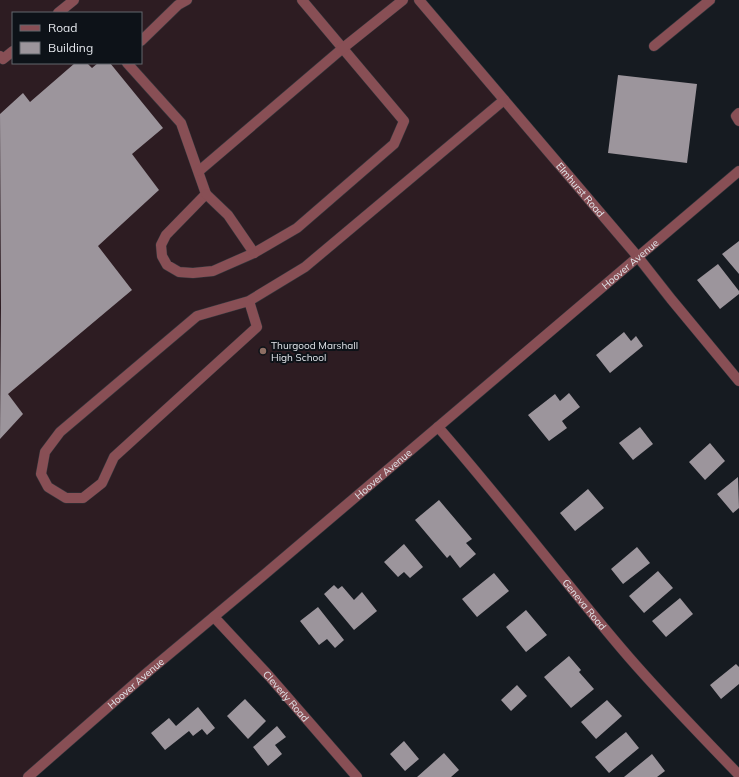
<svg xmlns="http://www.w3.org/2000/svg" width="739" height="777" font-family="Mulish,sans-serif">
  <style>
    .education { fill: #2d1c22; fill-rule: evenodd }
    .building { fill: #9c959c }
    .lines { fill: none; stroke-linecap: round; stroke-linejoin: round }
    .minor-casing { stroke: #33373d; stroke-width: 11 }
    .minor { stroke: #884f55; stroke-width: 10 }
    .education-dot { fill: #8d6e63; stroke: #0d1218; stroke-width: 1.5 }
    .labels { text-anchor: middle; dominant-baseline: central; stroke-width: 4; stroke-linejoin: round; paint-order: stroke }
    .street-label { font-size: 10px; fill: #e3e6eb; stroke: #0d1218 }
    .poi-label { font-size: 10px; fill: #e3e6eb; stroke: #0d1218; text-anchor: start }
  </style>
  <rect width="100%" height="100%" fill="#161b21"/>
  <path class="education" d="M 0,0 L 419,0 L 638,257 L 28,777 L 0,777 ZM 13,13 L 141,13 L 141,63 L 13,63 Z"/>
  <path class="building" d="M 75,63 L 87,63 L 92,68 L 98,63 L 110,63 L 163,128 L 132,154 L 159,190 L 98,246 L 132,290 L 8,394 L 23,414 L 0,439 L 1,307 L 0,114 L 23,93 L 30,102 Z
    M 618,75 L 697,84 L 687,163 L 608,153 Z
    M 739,241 L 739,274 L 722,254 Z
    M 718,264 L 739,291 L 739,294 L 720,309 L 697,280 Z
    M 624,332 L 631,341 L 636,336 L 643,346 L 610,373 L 596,355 Z
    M 569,393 L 580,407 L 562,421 L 567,428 L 549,441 L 528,415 L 555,394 L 560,401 Z
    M 640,427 L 653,444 L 633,460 L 619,443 Z
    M 710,443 L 725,461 L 705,480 L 689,462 Z
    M 738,477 L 739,508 L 733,513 L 717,494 Z
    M 588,489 L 604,508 L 575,531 L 560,513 Z
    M 439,500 L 472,539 L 466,543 L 476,554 L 460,568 L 450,555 L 447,558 L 415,520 Z
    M 404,544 L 423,567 L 410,578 L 404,572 L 398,577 L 384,562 Z
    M 637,547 L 650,563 L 623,584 L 611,569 Z
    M 658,571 L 673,588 L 644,613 L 629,596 Z
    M 494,573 L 509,591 L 477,617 L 462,599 Z
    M 334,585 L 338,589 L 342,586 L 354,600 L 362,592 L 377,611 L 354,630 L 324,594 Z
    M 680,598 L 693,614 L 666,637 L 652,621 Z
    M 318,607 L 344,640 L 335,648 L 327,639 L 319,645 L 300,621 Z
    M 526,610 L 547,635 L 526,652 L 506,627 Z
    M 569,656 L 581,670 L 579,672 L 594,689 L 571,708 L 544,677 Z
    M 736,664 L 739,667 L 739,684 L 721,699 L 710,685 Z
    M 517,685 L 527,696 L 511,711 L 501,700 Z
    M 245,699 L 266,721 L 248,739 L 227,716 Z
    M 607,700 L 622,716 L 596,739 L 581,722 Z
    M 198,707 L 215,728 L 207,735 L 202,729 L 193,736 L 189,731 L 165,750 L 151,733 L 169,718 L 176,726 Z
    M 277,726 L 286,737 L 275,745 L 282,754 L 268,766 L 253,747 Z
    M 626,732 L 639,748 L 609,773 L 595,757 Z
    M 404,741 L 419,759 L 405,771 L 390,754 Z
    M 444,753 L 459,770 L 451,777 L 417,777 Z
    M 652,754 L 665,771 L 657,777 L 624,777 Z"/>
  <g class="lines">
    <defs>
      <g id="minor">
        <path id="s1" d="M 419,0 L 638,257 L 671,299 L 739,381"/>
        <path d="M 58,13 L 74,0"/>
        <path d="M 141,41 L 178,5 L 187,0"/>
        <path d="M 654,46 L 710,0"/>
        <path d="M 0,56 L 3,59 L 13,51"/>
        <path d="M 127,63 L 181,123 L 206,194 L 166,235 L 161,245 L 162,256 L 167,265 L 179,272 L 193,273 L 213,271 L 254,253 L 297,228 L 394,144 L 404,121 L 302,0"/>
        <path d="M 739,113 L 736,116 L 739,121"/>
        <path d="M 199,171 L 343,48 L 403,0"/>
        <path d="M 206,194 L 228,215 L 254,253"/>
        <path d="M 249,301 L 257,327 L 114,457 L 102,483 L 83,498 L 66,498 L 48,487 L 41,474 L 45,452 L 60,432 L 197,316 L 249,301 L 305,267 L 504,100"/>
        <path id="s2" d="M 438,427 C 501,499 559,575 621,648 C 659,693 699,733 739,775"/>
        <path id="s3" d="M 214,617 L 269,676 L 357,777"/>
        <path id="s4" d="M 28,777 L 149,671 L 265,574 L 739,171"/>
      </g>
    </defs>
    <use href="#minor" class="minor-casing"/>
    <use href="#minor" class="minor"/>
  </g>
  <circle class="education-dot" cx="263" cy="351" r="4"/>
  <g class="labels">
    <g class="street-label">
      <text stroke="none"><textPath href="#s1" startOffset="249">Elmhurst Road</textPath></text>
      <text stroke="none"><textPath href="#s4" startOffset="791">Hoover Avenue</textPath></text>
      <text stroke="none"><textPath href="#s4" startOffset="467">Hoover Avenue</textPath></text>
      <text stroke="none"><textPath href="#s2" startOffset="230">Geneva Road</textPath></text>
      <text stroke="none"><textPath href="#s4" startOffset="143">Hoover Avenue</textPath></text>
      <text stroke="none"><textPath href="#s3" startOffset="107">Cleverly Road</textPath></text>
    </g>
    <g class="poi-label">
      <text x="271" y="345">Thurgood Marshall<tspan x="271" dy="12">High School</tspan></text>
    </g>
  </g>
  <rect x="12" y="12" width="130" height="52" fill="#0d1218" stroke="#63676c"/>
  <rect x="20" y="25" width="20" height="6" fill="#884f55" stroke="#63676c"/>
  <text x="48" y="32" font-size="12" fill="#e3e6eb">Road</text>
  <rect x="20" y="42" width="20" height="12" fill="#9c959c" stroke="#63676c"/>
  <text x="48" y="52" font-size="12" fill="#e3e6eb">Building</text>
</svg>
